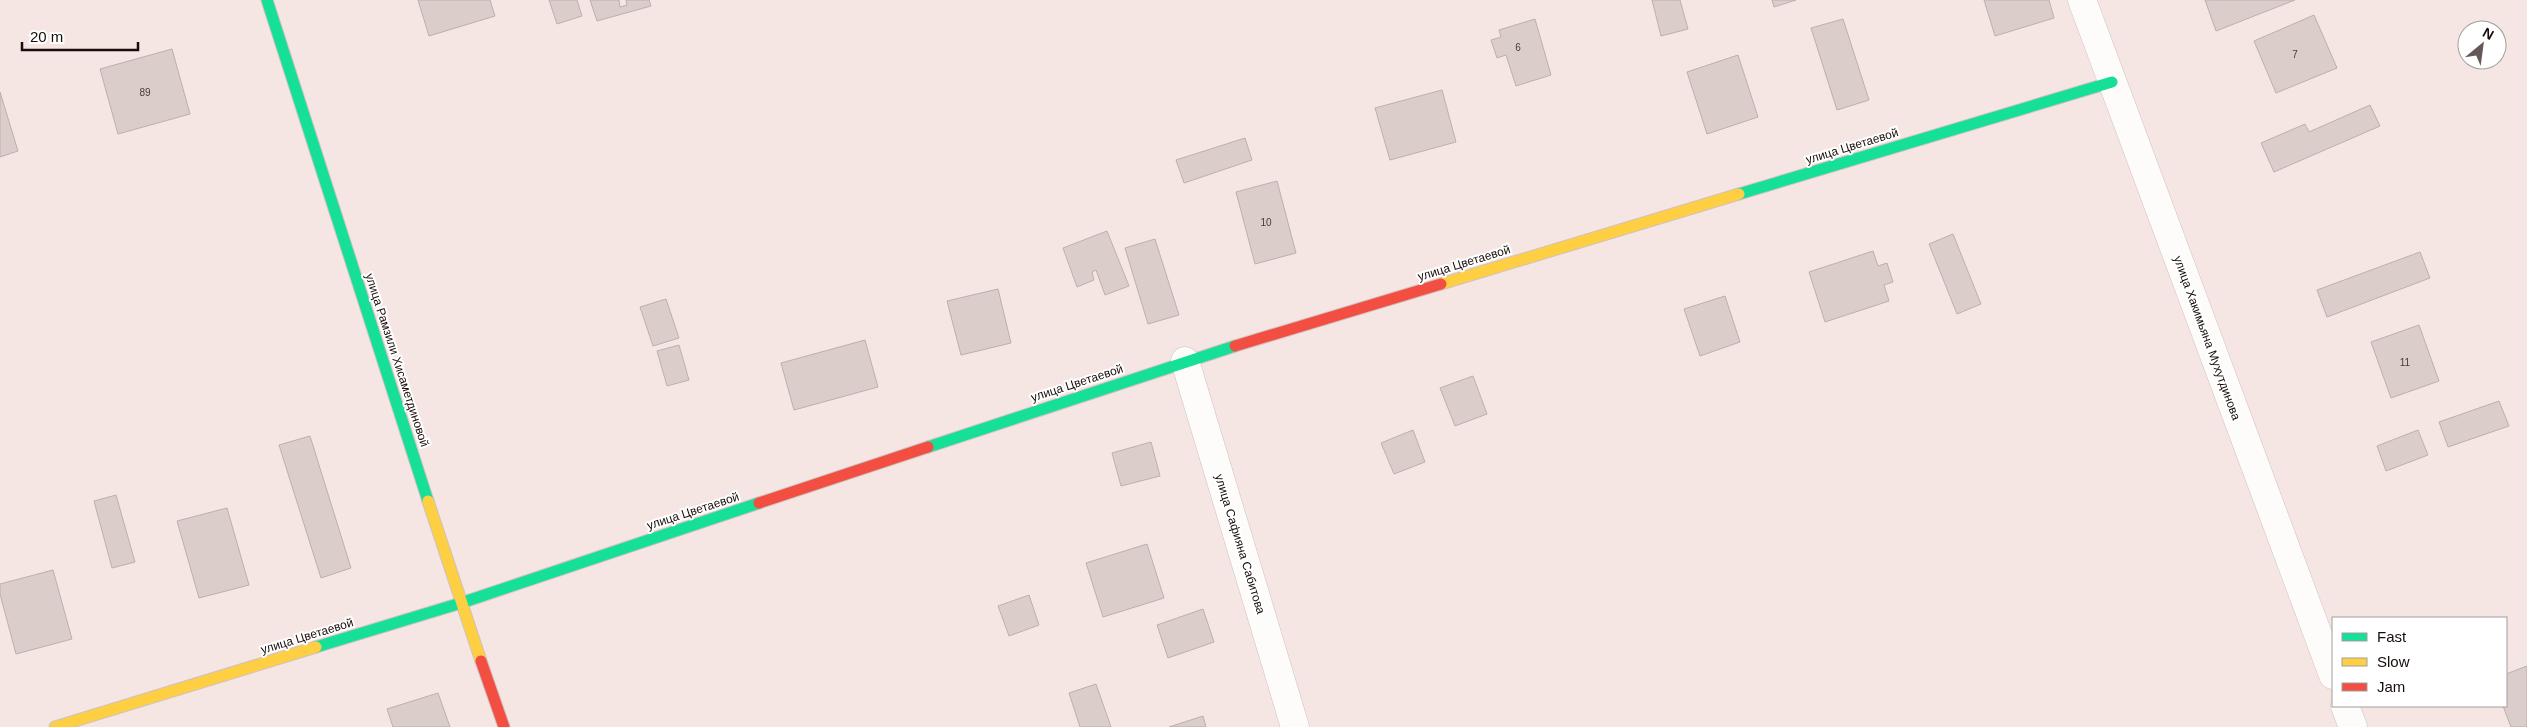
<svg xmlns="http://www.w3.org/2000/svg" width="2527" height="727" font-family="Helvetica,sans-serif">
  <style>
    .building { fill: #dacdca; stroke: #bcafad }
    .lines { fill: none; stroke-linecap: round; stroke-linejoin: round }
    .street-casing { stroke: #cfc2c0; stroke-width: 29 }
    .fast-casing { stroke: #cfc2c0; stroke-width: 13 }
    .slow-casing { stroke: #cfc2c0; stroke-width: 13 }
    .jam-casing { stroke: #cfc2c0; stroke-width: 13 }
    .street { stroke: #fefbfb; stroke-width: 28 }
    .fast { stroke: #16e098; stroke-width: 11 }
    .slow { stroke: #ffcf43; stroke-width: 11 }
    .jam { stroke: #f24e42; stroke-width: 11 }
    .labels { text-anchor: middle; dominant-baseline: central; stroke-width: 4; stroke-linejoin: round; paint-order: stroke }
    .number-label { font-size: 10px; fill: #483c3a }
    .street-label { font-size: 12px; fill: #170c0a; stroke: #fff }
  </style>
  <rect width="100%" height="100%" fill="#f5e6e3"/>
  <path class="building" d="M 418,0 L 490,0 L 495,16 L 429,36 Z
    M 549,0 L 577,0 L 582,16 L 557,24 Z
    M 590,0 L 619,0 L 620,7 L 627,5 L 626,0 L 649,0 L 651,6 L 597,21 Z
    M 1652,0 L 1680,0 L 1688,29 L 1661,36 Z
    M 1772,0 L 1796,0 L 1774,7 Z
    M 1984,0 L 2049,0 L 2054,18 L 1995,36 Z
    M 2205,0 L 2295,0 L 2216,31 Z
    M 2314,15 L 2337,68 L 2276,93 L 2254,41 Z
    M 1535,19 L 1551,75 L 1516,86 L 1506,55 L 1497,58 L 1491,40 L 1501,37 L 1499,30 Z
    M 1843,19 L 1869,100 L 1837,110 L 1811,28 Z
    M 172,49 L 190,114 L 118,134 L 100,69 Z
    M 1738,55 L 1758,117 L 1707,134 L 1687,72 Z
    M 1442,90 L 1456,142 L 1390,160 L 1375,108 Z
    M 0,92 L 18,151 L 0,157 Z
    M 2370,105 L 2380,126 L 2274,172 L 2261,143 L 2305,124 L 2309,132 Z
    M 1245,138 L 1252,160 L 1184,183 L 1176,160 Z
    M 1277,181 L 1296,253 L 1255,264 L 1236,192 Z
    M 1107,231 L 1129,286 L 1105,295 L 1096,270 L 1092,272 L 1094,280 L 1077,287 L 1063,248 Z
    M 1953,234 L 1981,304 L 1957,314 L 1929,244 Z
    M 1155,239 L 1179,315 L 1148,324 L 1125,248 Z
    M 1873,251 L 1878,266 L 1887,263 L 1893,282 L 1884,285 L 1889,301 L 1825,322 L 1809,272 Z
    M 2420,252 L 2430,278 L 2327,317 L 2317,290 Z
    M 998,289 L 1011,343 L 961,355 L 947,301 Z
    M 1725,296 L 1740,342 L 1700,356 L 1684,309 Z
    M 666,299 L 679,338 L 653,346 L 640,307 Z
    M 2419,325 L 2439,381 L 2391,398 L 2371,342 Z
    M 865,340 L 878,387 L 794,410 L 781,363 Z
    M 679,345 L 689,380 L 667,386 L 657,351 Z
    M 1473,376 L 1487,414 L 1455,426 L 1440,388 Z
    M 2499,401 L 2509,426 L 2448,447 L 2439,422 Z
    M 1413,430 L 1425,462 L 1394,474 L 1381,443 Z
    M 2418,430 L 2428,455 L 2386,471 L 2377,446 Z
    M 310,436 L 351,568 L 321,578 L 279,445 Z
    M 1151,442 L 1160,476 L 1121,486 L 1112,453 Z
    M 116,495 L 135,562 L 112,568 L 94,501 Z
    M 227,508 L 249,585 L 199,598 L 177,521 Z
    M 1147,544 L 1164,598 L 1103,617 L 1086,563 Z
    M 53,570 L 72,639 L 16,654 L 0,594 L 0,584 Z
    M 1029,595 L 1039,625 L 1009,636 L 998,606 Z
    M 1203,609 L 1214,642 L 1168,658 L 1157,625 Z
    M 2527,666 L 2527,727 L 2511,727 L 2503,706 L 2506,706 L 2506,674 Z
    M 1096,684 L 1111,727 L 1080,727 L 1069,693 Z
    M 438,693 L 450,727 L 393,727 L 387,709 Z
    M 1203,716 L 1206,727 L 1169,727 Z"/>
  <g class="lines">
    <defs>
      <path id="street" d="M 2082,0 L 2333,675
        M 1185,361 L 1295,727
        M 2345,706 L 2353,727"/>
      <path id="fast" d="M 267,0 L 428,501
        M 1739,194 L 2112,82
        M 928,447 L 1235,346
        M 316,647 L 461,603 L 759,503"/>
      <path id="slow" d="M 1441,284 L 1739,194
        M 428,501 L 481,661
        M 55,727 L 316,647"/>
      <path id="jam" d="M 1235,346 L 1441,284
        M 759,503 L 928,447
        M 481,661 L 504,727"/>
    </defs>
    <use href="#street" class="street-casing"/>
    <use href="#fast" class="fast-casing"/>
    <use href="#slow" class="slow-casing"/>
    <use href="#jam" class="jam-casing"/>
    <use href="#street" class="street"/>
    <use href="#fast" class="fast"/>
    <use href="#slow" class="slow"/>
    <use href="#jam" class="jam"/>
  </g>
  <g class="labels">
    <g class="number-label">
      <text x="1518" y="47">6</text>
      <text x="2295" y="54">7</text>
      <text x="145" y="92">89</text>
      <text x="1266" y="222">10</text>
      <text x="2405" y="362">11</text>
    </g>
    <g class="street-label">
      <text transform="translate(1852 146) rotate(-17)">улица Цветаевой</text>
      <text transform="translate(1464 263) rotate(-17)">улица Цветаевой</text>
      <text transform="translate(2207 338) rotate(70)">улица Хакимьяна Мухутдинова</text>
      <text transform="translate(397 360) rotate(72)">улица Рамзили Хисаметдиновой</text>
      <text transform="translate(1077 383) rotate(-18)">улица Цветаевой</text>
      <text transform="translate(693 511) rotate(-18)">улица Цветаевой</text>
      <text transform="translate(1240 544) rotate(73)">улица Сафияна Сабитова</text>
      <text transform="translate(307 636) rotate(-17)">улица Цветаевой</text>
    </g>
  </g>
  <rect x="2332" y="617" width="175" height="90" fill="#ffffff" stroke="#a29e9d"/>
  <rect x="2342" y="633" width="25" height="8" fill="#16e098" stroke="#a29e9d"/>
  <text x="2377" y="642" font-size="15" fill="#170c0a">Fast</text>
  <rect x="2342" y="658" width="25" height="8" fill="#ffcf43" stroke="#a29e9d"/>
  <text x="2377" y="667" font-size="15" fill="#170c0a">Slow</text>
  <rect x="2342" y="683" width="25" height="8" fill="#f24e42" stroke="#a29e9d"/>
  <text x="2377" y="692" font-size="15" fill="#170c0a">Jam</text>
  <g transform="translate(2482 45) rotate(29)"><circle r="24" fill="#ffffff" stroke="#a29e9d"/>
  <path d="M0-4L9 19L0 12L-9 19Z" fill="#655856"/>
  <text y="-8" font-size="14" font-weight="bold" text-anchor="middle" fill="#170c0a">N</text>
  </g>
  <path d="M22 42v8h116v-8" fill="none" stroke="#170c0a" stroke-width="2.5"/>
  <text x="30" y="42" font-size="15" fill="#170c0a" stroke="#ffffff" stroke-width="4" paint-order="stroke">20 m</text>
</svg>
